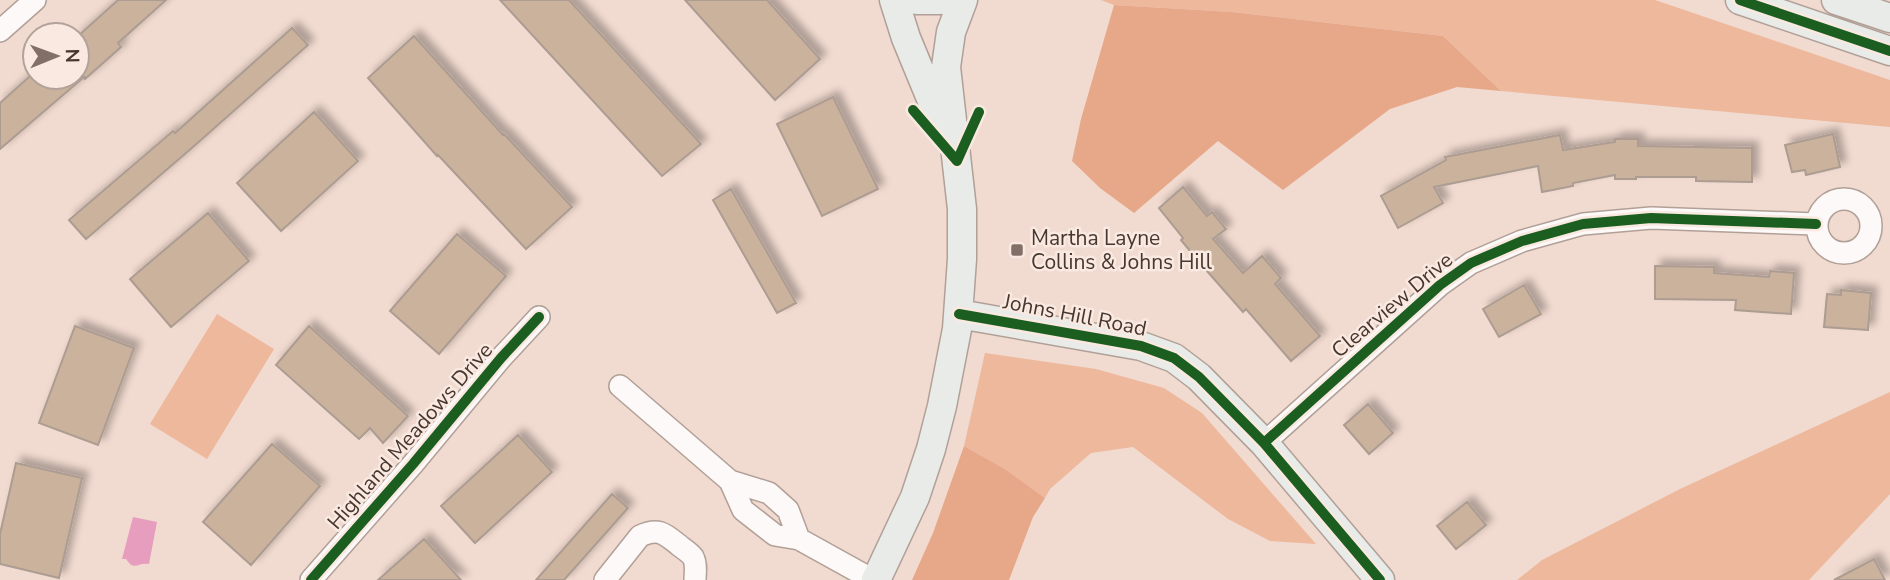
<svg xmlns="http://www.w3.org/2000/svg" width="1890" height="580" font-family="'Nunito Sans',sans-serif">
  <style>
    .green { fill: #eeb89d }
    .forest { fill: #e6a889 }
    .water { fill: #e79ebe }
    .building { fill: #cab29c; stroke: #ac9c92; stroke-width: 2; filter: url(#shadow) }
    .lines { fill: none; stroke-linecap: round; stroke-linejoin: round }
    .street-casing { stroke: #b1a097; stroke-width: 24 }
    .secondary-casing { stroke: #b1a097; stroke-width: 31 }
    .street { stroke: #fdf9f8; stroke-width: 21 }
    .secondary { stroke: #e8ebe8; stroke-width: 28 }
    .cycleway-casing { stroke: #f9e9e1; stroke-width: 15 }
    .cycleway { stroke: #1b5e20; stroke-width: 10 }
    .poi-dot { fill: #827067; stroke: #f9e9e1; stroke-width: 2.5 }
    .labels { text-anchor: middle; dominant-baseline: central; stroke-width: 5; stroke-linejoin: round; paint-order: stroke }
    .poi-label { font-size: 21px; fill: #47372f; stroke: #f9e9e1; text-anchor: start }
    .street-label { font-size: 21px; fill: #47372f; stroke: #f9e9e1 }
  </style>
  <defs>
    <filter id="shadow"><feDropShadow dx="6" dy="-6" stdDeviation="3.5" flood-color="#0004"/></filter>
  </defs>
  <rect width="100%" height="100%" fill="#f1dacf"/>
  <path class="green" d="M 1101,0 L 1655,0 L 1890,80 L 1890,127 L 1501,91 L 1443,36 L 1232,12 L 1114,5 Z
    M 217,314 L 274,349 L 207,459 L 150,424 Z
    M 985,353 L 1096,369 L 1164,388 L 1202,413 L 1316,544 L 1270,541 L 1228,519 L 1133,447 L 1091,453 L 1050,489 L 1045,498 L 1005,469 L 964,446 Z
    M 1890,392 L 1890,494 L 1809,580 L 1517,580 L 1542,560 L 1680,489 Z"/>
  <path class="forest" d="M 1114,5 L 1232,12 L 1443,36 L 1501,91 L 1457,87 L 1390,109 L 1283,190 L 1218,141 L 1134,213 L 1100,188 L 1072,161 L 1081,119 Z
    M 964,446 L 1005,469 L 1045,498 L 1033,517 L 1009,580 L 912,580 L 933,533 Z"/>
  <path class="water" d="M 133,517 L 157,522 L 149,564 C 137,562 135,572 126,559 L 122,559 Z"/>
  <path class="building" d="M 118,0 L 166,0 L 118,43 L 121,47 L 85,79 L 77,69 L 77,37 Z
    M 500,0 L 569,0 L 701,144 L 662,176 Z
    M 685,0 L 767,0 L 820,59 L 775,100 Z
    M 292,28 L 308,45 L 193,147 L 86,239 L 69,220 L 173,131 L 175,133 Z
    M 414,36 L 503,135 L 504,134 L 572,207 L 526,249 L 438,155 L 437,156 L 368,78 Z
    M 29,77 L 84,77 L 0,149 L 0,103 Z
    M 833,97 L 878,189 L 822,216 L 777,124 Z
    M 314,112 L 358,161 L 281,231 L 237,183 Z
    M 1833,134 L 1840,167 L 1806,175 L 1805,170 L 1792,172 L 1785,145 Z
    M 1560,135 L 1563,150 L 1615,142 L 1615,139 L 1638,139 L 1638,146 L 1752,148 L 1752,182 L 1696,181 L 1696,177 L 1636,177 L 1636,179 L 1615,179 L 1615,175 L 1573,183 L 1573,186 L 1542,192 L 1538,166 L 1434,187 L 1443,203 L 1398,228 L 1381,196 L 1446,160 L 1445,157 Z
    M 1183,187 L 1207,216 L 1212,212 L 1226,229 L 1213,239 L 1243,273 L 1262,256 L 1281,278 L 1275,284 L 1320,336 L 1291,361 L 1246,309 L 1243,312 L 1199,262 L 1181,240 L 1183,238 L 1159,208 Z
    M 731,189 L 796,303 L 777,313 L 713,200 Z
    M 208,213 L 249,261 L 171,327 L 130,279 Z
    M 457,234 L 506,276 L 439,354 L 390,311 Z
    M 1655,266 L 1714,267 L 1714,273 L 1769,277 L 1770,271 L 1794,273 L 1791,314 L 1735,310 L 1736,300 L 1655,299 Z
    M 1524,285 L 1541,314 L 1499,337 L 1483,309 Z
    M 1841,290 L 1871,293 L 1868,330 L 1824,327 L 1827,294 L 1841,295 Z
    M 75,326 L 134,348 L 98,445 L 39,423 Z
    M 309,326 L 408,416 L 383,443 L 370,428 L 359,439 L 276,365 Z
    M 1368,404 L 1393,433 L 1369,454 L 1344,425 Z
    M 518,435 L 552,472 L 475,543 L 441,506 Z
    M 272,444 L 320,486 L 251,565 L 203,522 Z
    M 16,463 L 82,478 L 59,578 L 0,564 L 0,534 Z
    M 612,494 L 628,508 L 564,580 L 536,580 Z
    M 1467,502 L 1486,525 L 1456,549 L 1437,526 Z
    M 424,539 L 461,580 L 378,580 Z
    M 1874,559 L 1885,580 L 1834,580 Z"/>
  <g class="lines">
    <defs>
      <path id="street" d="M 0,31 L 35,0
        M1817 226a27 27 0 1 1 54 0a27 27 0 1 1-54 0Z
        M 620,386 L 730,481 L 769,493 L 788,510 L 799,539
        M 1264,443 L 1440,285 L 1471,263 L 1522,241 L 1583,224 L 1651,218 L 1816,224
        M 730,481 L 743,510 L 775,535 L 799,539 L 873,580
        M 311,580 L 413,464 L 501,358 L 539,317
        M 605,580 L 640,536 C 659,527 665,534 680,546 C 684,549 690,553 693,557 C 697,564 695,573 695,580"/>
      <path id="secondary" d="M 894,0 L 906,38 L 944,130
        M 917,0 L 940,0
        M 1740,0 L 1890,51
        M 1836,0 L 1890,18
        M 959,314 L 1141,346 L 1174,358 L 1199,377 L 1264,443 L 1380,580
        M 876,580 L 915,497 L 931,449 L 942,406 L 957,329 L 962,259 L 962,209 L 946,67 L 951,32 L 963,0"/>
    </defs>
    <use href="#street" class="street-casing"/>
    <use href="#secondary" class="secondary-casing"/>
    <use href="#street" class="street"/>
    <use href="#secondary" class="secondary"/>
    <defs>
      <path id="cycleway" d="M 1740,0 L 1890,51
        M 913,110 L 957,161 L 979,112
        M 959,314 L 1141,346 L 1174,358 L 1199,377 L 1264,443 L 1380,580
        M 1264,443 L 1440,285 L 1471,263 L 1522,241 L 1583,224 L 1651,218 L 1816,224
        M 311,580 L 413,464 L 501,358 L 539,317"/>
    </defs>
    <use href="#cycleway" class="cycleway-casing"/>
    <use href="#cycleway" class="cycleway"/>
  </g>
  <rect class="poi-dot" x="1010" y="243" width="14" height="14" rx="3.5"/>
  <g class="labels">
    <g class="poi-label">
      <text x="1031" y="238">Martha Layne<tspan x="1031" dy="24">Collins &amp; Johns Hill</tspan></text>
    </g>
    <g class="street-label">
      <text transform="translate(1392 305) rotate(-40)">Clearview Drive</text>
      <text transform="translate(1075 315) rotate(11)">Johns Hill Road</text>
      <text transform="translate(410 436) rotate(-49)">Highland Meadows Drive</text>
    </g>
  </g>
  <g transform="translate(56 56) rotate(89)"><circle r="33" fill="#f9e9e1" stroke="#b2a29a" stroke-width="2"/>
  <path d="M0-5L12 26L0 18L-12 26Z" fill="#827067"/>
  <text y="-10" font-size="19" font-weight="bold" text-anchor="middle" fill="#47372f">N</text>
  </g>
</svg>
